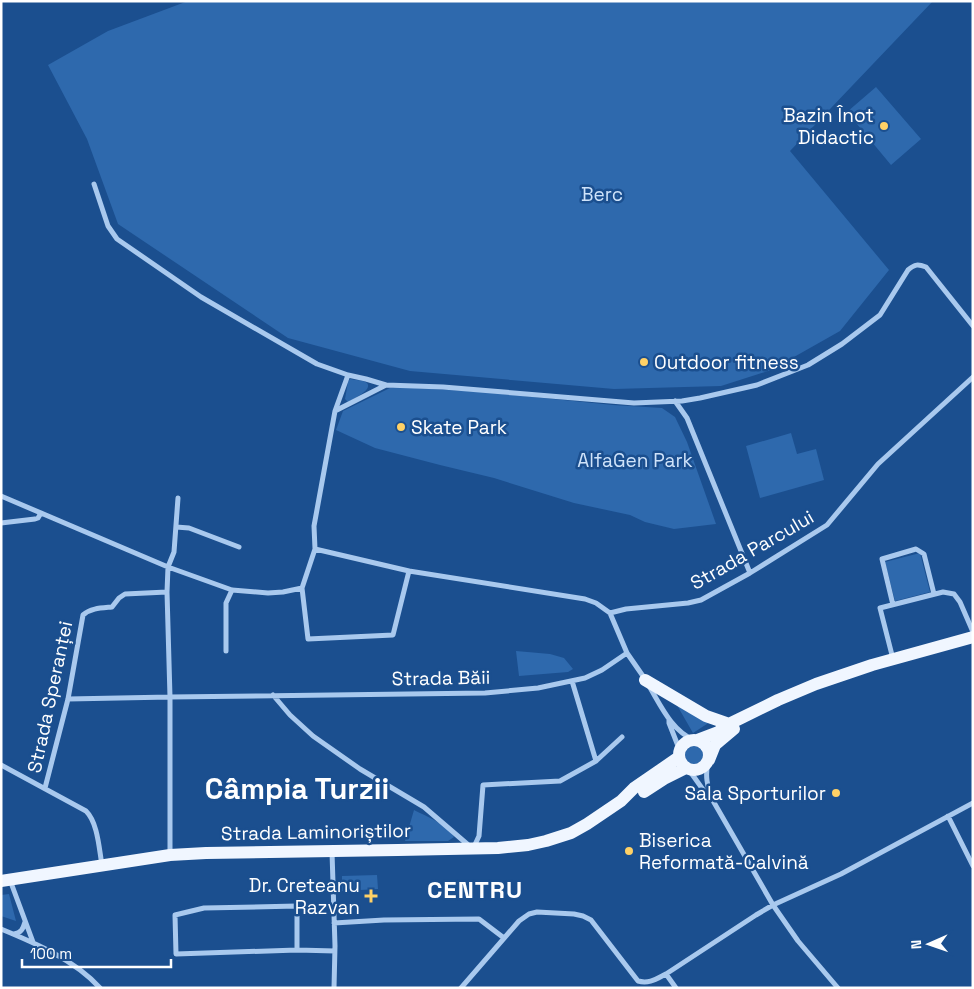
<svg xmlns="http://www.w3.org/2000/svg" width="974" height="989" font-family="'Space Grotesk',sans-serif">
  <style>
    .green { fill: #2e69ad }
    .lines { fill: none; stroke-linecap: round; stroke-linejoin: round }
    .street { stroke: #a9c9ee; stroke-width: 5 }
    .primary { stroke: #f0f6ff; stroke-width: 12 }
    .poi-dot { fill: #ffd166; stroke: #1b4f8f; stroke-width: 2 }
    .labels { text-anchor: middle; dominant-baseline: central; stroke-width: 5; stroke-linejoin: round; paint-order: stroke }
    .poi-label { font-size: 19px; fill: #fff; stroke: #1b4f8f; text-anchor: end }
    .park-label { font-size: 19px; fill: #cfe3fa; stroke: #1b4f8f }
    .street-label { font-size: 19px; fill: #fff; stroke: #1b4f8f }
    .district-label { font-size: 24px; font-weight: bold; letter-spacing: 1px; fill: #fff; stroke: #1b4f8f }
    .town-label { font-size: 29px; font-weight: bold; fill: #fff; stroke: #1b4f8f }
  </style>
  <rect width="100%" height="100%" fill="#1b4f8f"/>
  <path class="green" d="M 188,1 L 933,1 L 790,151 L 889,270 L 840,331 L 771,370 L 721,386 L 614,389 L 410,371 L 288,338 L 118,224 L 87,139 L 48,65 L 108,31 Z
    M 876,87 L 921,139 L 891,165 L 847,112 Z
    M 350,379 C 354,380 364,380 367,383 C 373,390 353,399 348,402 L 345,399 L 348,382 Z
    M 397,387 L 483,392 L 613,405 L 662,408 L 675,417 L 687,442 L 716,524 L 674,529 L 645,522 L 630,515 L 574,503 L 494,478 L 440,465 L 375,448 L 336,430 L 343,411 L 390,388 Z
    M 791,433 L 797,454 L 816,449 L 824,480 L 760,498 L 746,446 Z
    M 920,553 L 930,592 L 895,601 L 885,562 Z
    M 516,651 L 550,654 L 564,658 L 573,669 L 568,672 L 519,676 Z
    M 674,700 L 710,722 L 693,733 Z
    M685 755a9 9 0 1 1 18 0a9 9 0 1 1-18 0Z
    M 414,810 C 426,816 448,825 454,837 L 448,841 L 405,841 Z
    M 377,875 L 378,889 L 342,891 L 342,876 Z
    M 9,894 L 16,921 L 1,916 L 1,895 Z"/>
  <g class="lines">
    <path class="street" d="M 94,184 L 108,226 L 117,239 L 201,297 L 317,364 L 348,375
      M 675,401 L 687,418 L 750,573
      M 335,411 L 348,375 L 366,379 L 386,385
      M 1,496 L 168,567 L 232,590 L 268,593 L 283,592 L 302,588 L 315,549 L 314,526 L 335,411 L 386,385 L 443,387 L 634,403 L 682,401 L 700,398 L 757,385 L 808,365 L 842,344 L 880,315 L 908,270 C 915,264 918,264 926,267 L 973,326
      M 1,523 L 35,519 L 38,518 L 41,513
      M 176,527 L 189,528 L 239,547
      M 315,549 L 409,571 L 585,599 L 596,603 L 610,613
      M 302,588 L 308,639 L 393,635 L 409,571
      M 893,605 L 882,559 L 916,549 L 924,554 L 934,594
      M 610,613 L 626,609 L 688,603 L 701,600 L 750,573 L 827,525 L 878,464 L 973,377
      M 610,613 L 627,653 L 645,679
      M 226,651 L 226,603 L 232,590
      M 893,659 L 880,608 L 943,592 L 954,594 L 960,602 L 973,632
      M 649,686 C 661,706 672,731 694,740
      M 273,695 L 290,715 L 313,736 L 360,769 L 424,807 L 473,849 L 479,836 L 483,785 L 560,781 L 596,761 L 572,681
      M 68,699 L 170,697 L 485,693 L 538,688 L 585,678 L 602,670 L 627,653
      M 669,719 L 669,723 L 680,751
      M 596,761 L 622,737
      M 708,762 C 705,776 707,785 712,799 L 773,905 L 798,941 L 838,988
      M 1,765 L 86,811 C 98,823 99,849 102,865
      M 689,770 L 704,791 L 709,797
      M 45,788 L 68,699 L 83,615 C 91,608 101,608 112,607 L 119,598 L 125,594 L 167,592
      M 948,816 L 973,866
      M 332,852 L 335,946 L 334,988
      M 170,855 L 170,697 L 167,592 L 168,567 L 174,552 L 178,498
      M 10,880 L 33,942
      M 334,923 L 384,920 L 479,919 L 504,938
      M 1,929 C 35,943 75,960 100,988
      M 14,934 C 21,933 23,929 25,922
      M 297,950 L 176,954 L 175,915 L 204,908 L 297,906 L 297,950 L 335,951
      M 666,974 L 676,988
      M 461,988 L 519,921 L 529,914 L 537,912 L 574,914 L 583,916 L 591,920 L 638,981 C 649,984 656,979 666,974 L 756,915 L 773,905 L 841,874 L 973,803"/>
    <path class="primary" d="M 645,680 L 706,716 L 729,724
      M679 755a15 15 0 1 1 30 0a15 15 0 1 1-30 0Z
      M 697,740 L 718,732 L 729,724 L 778,700 L 816,684 L 872,665 L 973,637
      M 709,760 L 715,745 L 734,729
      M 644,792 L 664,779 L 686,768
      M 1,881 L 170,855 L 206,853 L 398,850 L 498,848 L 528,845 L 546,841 L 571,833 L 587,824 L 621,801 L 634,788 L 679,757"/>
  </g>
  <g class="poi-dot">
    <circle cx="884" cy="126" r="5"/>
    <circle cx="644" cy="362" r="5"/>
    <circle cx="401" cy="427" r="5"/>
    <circle cx="836" cy="793" r="5"/>
    <circle cx="629" cy="851" r="5"/>
    <path d="M368.5 888.5h5v5h5v5h-5v5h-5v-5h-5v-5h5z"/>
  </g>
  <g class="labels">
    <g class="poi-label">
      <text x="874" y="115">Bazin Înot<tspan x="874" dy="22">Didactic</tspan></text>
      <text x="654" y="362" text-anchor="start">Outdoor fitness</text>
      <text x="411" y="427" text-anchor="start">Skate Park</text>
      <text x="826" y="793">Sala Sporturilor</text>
      <text x="639" y="840" text-anchor="start">Biserica<tspan x="639" dy="22">Reformată-Calvină</tspan></text>
      <text x="360" y="885">Dr. Creteanu<tspan x="360" dy="22">Razvan</tspan></text>
    </g>
    <g class="park-label">
      <text x="602" y="194">Berc</text>
      <text x="635" y="460">AlfaGen Park</text>
    </g>
    <g class="street-label">
      <text transform="translate(752 550) rotate(-30)">Strada Parcului</text>
      <text transform="translate(441 678) rotate(-1)">Strada Băii</text>
      <text transform="translate(50 697) rotate(-78)">Strada Speranței</text>
      <text transform="translate(316 832) rotate(-1)">Strada Laminoriștilor</text>
    </g>
    <g class="district-label">
      <text x="475" y="889">CENTRU</text>
    </g>
    <g class="town-label">
      <text x="297" y="788">Câmpia Turzii</text>
    </g>
  </g>
  <rect width="974" height="989" fill="none" stroke="#ffffff" stroke-width="5"/>
  <g transform="translate(929 944) rotate(268)" stroke="#1b4f8f" stroke-width="4" paint-order="stroke">
  <path d="M0-4L9 19L0 12L-9 19Z" fill="#ffffff"/>
  <text y="-8" font-size="14" font-weight="bold" text-anchor="middle" fill="#ffffff">N</text>
  </g>
  <path d="M22 959v8h149v-8" fill="none" stroke="#ffffff" stroke-width="2.5"/>
  <text x="30" y="959" font-size="15" fill="#ffffff" stroke="#1b4f8f" stroke-width="4" paint-order="stroke">100 m</text>
</svg>
